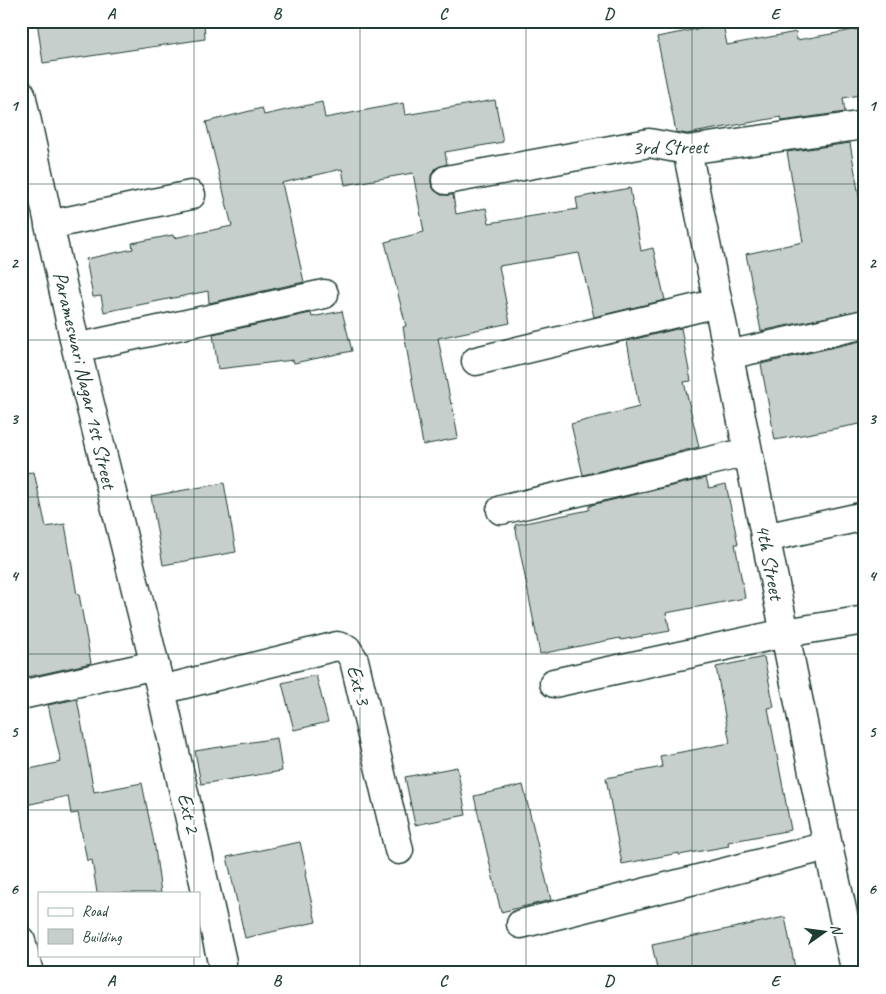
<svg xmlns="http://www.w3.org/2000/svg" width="886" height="994" font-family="Caveat,sans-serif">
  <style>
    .building { fill: #c7cfcc; stroke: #1f3d34 }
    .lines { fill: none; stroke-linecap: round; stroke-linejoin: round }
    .minor-casing { stroke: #1f3d34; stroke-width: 31 }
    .minor { stroke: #fff; stroke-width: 28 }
    .grid { fill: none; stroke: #1f3d34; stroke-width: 1; stroke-opacity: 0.55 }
    .labels { text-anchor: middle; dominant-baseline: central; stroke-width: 4; stroke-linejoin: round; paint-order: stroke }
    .street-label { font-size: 21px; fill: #1f3d34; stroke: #fff }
    .neatline { fill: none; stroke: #1f3d34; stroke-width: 2 }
    .grid-label { font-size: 16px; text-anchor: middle; font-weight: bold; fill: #1f3d34 }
  </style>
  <rect width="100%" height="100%" fill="#fff"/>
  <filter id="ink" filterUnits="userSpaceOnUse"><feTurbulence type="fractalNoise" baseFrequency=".02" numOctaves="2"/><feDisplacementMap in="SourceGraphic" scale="10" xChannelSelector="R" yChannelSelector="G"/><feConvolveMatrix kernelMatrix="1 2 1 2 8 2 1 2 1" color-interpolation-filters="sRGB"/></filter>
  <g filter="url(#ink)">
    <path class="building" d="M 37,21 L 204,21 L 205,39 L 43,63 Z
      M 723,24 L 727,45 L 796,32 L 797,40 L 865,28 L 865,94 L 843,98 L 845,112 L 782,121 L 781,117 L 687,134 L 676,132 L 657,37 Z
      M 495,100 L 503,142 L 445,152 L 447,164 L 436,168 L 431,175 L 431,183 L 434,190 L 441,195 L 453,195 L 456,214 L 486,208 L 489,223 L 578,209 L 576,198 L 630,188 L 641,251 L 653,248 L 665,300 L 594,317 L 579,253 L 499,266 L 510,323 L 438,338 L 451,404 L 452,403 L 458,438 L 423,445 L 403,327 L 406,326 L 385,242 L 424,232 L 413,173 L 345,185 L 342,169 L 282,183 L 304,282 L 209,303 L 208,291 L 104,312 L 101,296 L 93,297 L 86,259 L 133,249 L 132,243 L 173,235 L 174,238 L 232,226 L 206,122 L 262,108 L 264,115 L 322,102 L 325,118 L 403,103 L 405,115 Z
      M 850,143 L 865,232 L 865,309 L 761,331 L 746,254 L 803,242 L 787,152 Z
      M 342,311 L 352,351 L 294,363 L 293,360 L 218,369 L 213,334 L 311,313 L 312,317 Z
      M 681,328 L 691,381 L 684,382 L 699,447 L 583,475 L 571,424 L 639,407 L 627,341 Z
      M 865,340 L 865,423 L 775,440 L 761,364 Z
      M 34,472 L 46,527 L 65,524 L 77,595 L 79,594 L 91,663 L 42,674 L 21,678 L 21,473 Z
      M 706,478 L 709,488 L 726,484 L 738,544 L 735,544 L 745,598 L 666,613 L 670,631 L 621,640 L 620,638 L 540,654 L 515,525 L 589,510 L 589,506 L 591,506 L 591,505 Z
      M 224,483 L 236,552 L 163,565 L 151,496 Z
      M 764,657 L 774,707 L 768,708 L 791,830 L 728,842 L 729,846 L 679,855 L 679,853 L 622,864 L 606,778 L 662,767 L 660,756 L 730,743 L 716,667 Z
      M 316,675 L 328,722 L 294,730 L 282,683 Z
      M 77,699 L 94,792 L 142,783 L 155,848 L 161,893 L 97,893 L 92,860 L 87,861 L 78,813 L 71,814 L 68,796 L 21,806 L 21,771 L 61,762 L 48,705 Z
      M 277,738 L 282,771 L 201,784 L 195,751 Z
      M 457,767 L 466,815 L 415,825 L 405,777 Z
      M 523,785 L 551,900 L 501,912 L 474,796 Z
      M 300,842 L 307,873 L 305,874 L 316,922 L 245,938 L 227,857 Z
      M 785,917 L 796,973 L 658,973 L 652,945 Z"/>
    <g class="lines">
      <defs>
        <path id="minor" d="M 21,94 L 76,348 L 161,690 L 222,962
          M 687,150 L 828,846 L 856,973
          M 446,180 L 649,143 L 687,150 L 865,125
          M 49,225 L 191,195
          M 76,348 L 324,294
          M 728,355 L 865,324
          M 476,361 L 718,303
          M 501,510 L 748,452
          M 765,538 L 865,516
          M 554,683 L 785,633 L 865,620
          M 161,690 L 337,646 L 347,649 L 354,660 L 399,850
          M 21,695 L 155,665
          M 521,924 L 828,846
          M 21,941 L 29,973"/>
      </defs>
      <use href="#minor" class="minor-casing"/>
      <use href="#minor" class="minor"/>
    </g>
  </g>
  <path class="grid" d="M 194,21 L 194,893M 360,21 L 360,973M 526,21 L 526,973M 692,21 L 692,973M 21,184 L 865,184M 21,340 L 865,340M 21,497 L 865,497M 21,654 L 865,654M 21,810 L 865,810M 194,955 L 194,973"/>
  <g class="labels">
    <g class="street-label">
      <text transform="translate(670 147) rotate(-1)">3rd Street</text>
      <text transform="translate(85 380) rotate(77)">Parameswari Nagar 1st Street</text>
      <text transform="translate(770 562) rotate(79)">4th Street</text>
      <text transform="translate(359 685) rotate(75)">Ext 3</text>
      <text transform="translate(189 813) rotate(77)">Ext 2</text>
    </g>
  </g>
  <rect width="886" height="994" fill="none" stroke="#fff" stroke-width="55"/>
  <rect x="38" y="892" width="162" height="65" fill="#ffffff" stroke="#a5b1ae"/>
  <rect x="48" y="908" width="25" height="8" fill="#ffffff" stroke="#a5b1ae"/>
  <text x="82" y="916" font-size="15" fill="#1f3d34">Road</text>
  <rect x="48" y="929" width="25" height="15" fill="#c7cfcc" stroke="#a5b1ae"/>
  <text x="82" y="942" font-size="15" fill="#1f3d34">Building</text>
  <g transform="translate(824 932) rotate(76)" stroke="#ffffff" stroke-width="4" paint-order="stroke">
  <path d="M0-4L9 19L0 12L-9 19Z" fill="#1f3d34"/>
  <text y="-8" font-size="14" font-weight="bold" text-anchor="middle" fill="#1f3d34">N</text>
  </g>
  <rect x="28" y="28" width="830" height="938" class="neatline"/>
  <g class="grid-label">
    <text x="111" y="19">A</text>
    <text x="277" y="19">B</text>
    <text x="443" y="19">C</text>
    <text x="609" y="19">D</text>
    <text x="775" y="19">E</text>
    <text x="14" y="111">1</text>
    <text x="872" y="111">1</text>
    <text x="14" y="268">2</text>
    <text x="872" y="268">2</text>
    <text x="14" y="424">3</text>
    <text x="872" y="424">3</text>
    <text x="14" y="581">4</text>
    <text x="872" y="581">4</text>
    <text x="14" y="737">5</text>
    <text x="872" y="737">5</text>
    <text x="14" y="894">6</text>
    <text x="872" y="894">6</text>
    <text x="111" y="986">A</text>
    <text x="277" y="986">B</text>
    <text x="443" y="986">C</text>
    <text x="609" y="986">D</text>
    <text x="775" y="986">E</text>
  </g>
</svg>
